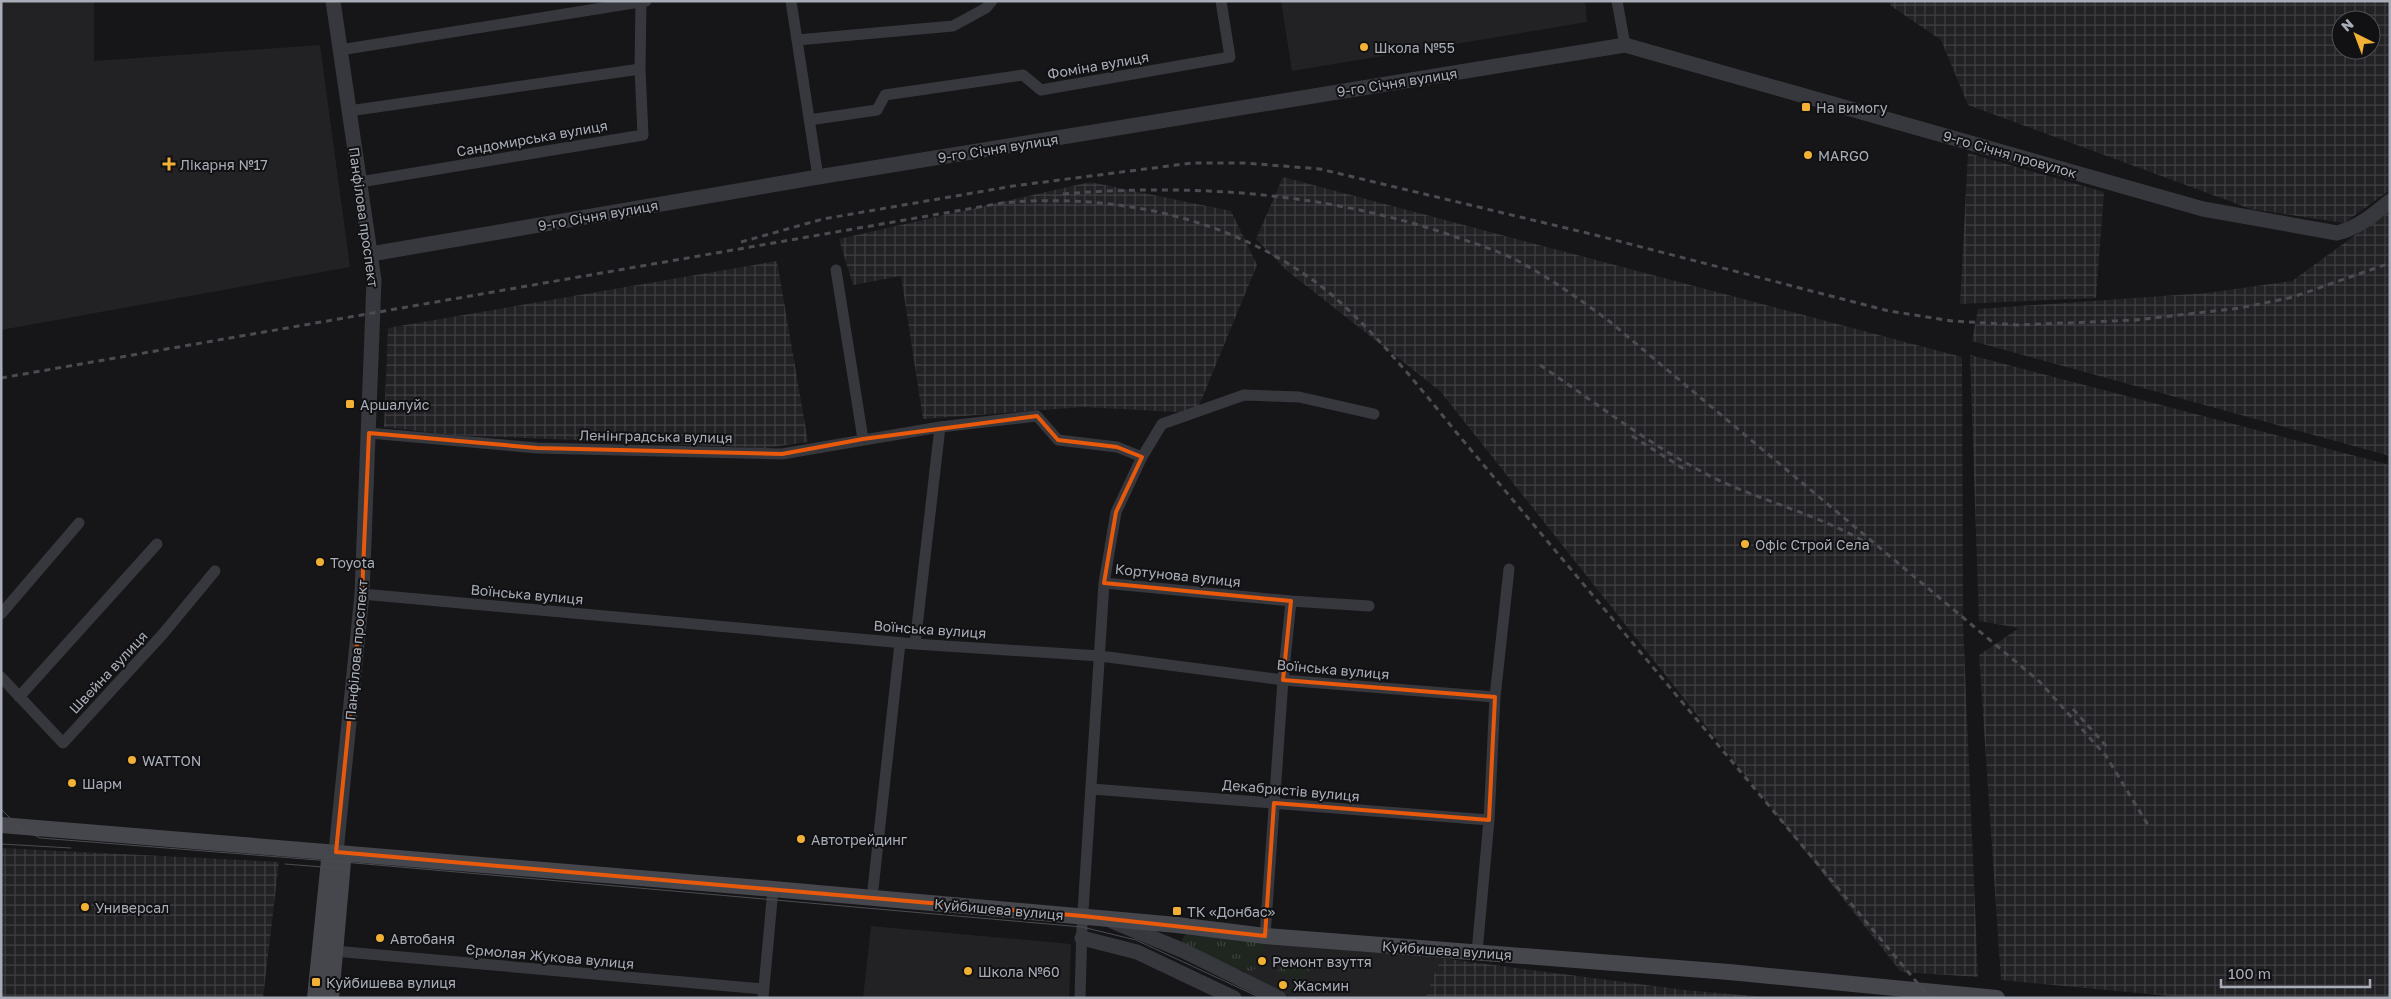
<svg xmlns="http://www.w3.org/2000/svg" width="2391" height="999" font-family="'Golos Text',sans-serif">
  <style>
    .built { fill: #222225 }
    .industrial { fill: url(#industrial-grid); fill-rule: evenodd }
    .grass { fill: url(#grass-tufts) }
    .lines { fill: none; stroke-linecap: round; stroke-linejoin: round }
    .minor { stroke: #37383d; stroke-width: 11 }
    .tertiary { stroke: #37383d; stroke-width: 15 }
    .secondary { stroke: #45474d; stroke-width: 16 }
    .tram { stroke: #4a4c52; stroke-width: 1 }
    .rail { stroke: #4a4c52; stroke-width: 3; stroke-dasharray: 6 5; stroke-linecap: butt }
    .marked { fill: none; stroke: #e8590c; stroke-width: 4; stroke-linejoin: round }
    .poi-dot { fill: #f2b134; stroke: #111113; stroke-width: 2 }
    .labels { text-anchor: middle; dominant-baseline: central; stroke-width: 4; stroke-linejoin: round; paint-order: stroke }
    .poi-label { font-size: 14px; fill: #a8adb8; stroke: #111113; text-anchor: start }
    .street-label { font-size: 14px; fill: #a8adb8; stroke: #111113 }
  </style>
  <defs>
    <pattern id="industrial-grid" width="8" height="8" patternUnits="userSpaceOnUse" patternTransform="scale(1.25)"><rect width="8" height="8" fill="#222225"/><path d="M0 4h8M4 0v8" fill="none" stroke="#3f3f43"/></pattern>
    <pattern id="grass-tufts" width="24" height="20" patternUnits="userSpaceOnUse" patternTransform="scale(1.25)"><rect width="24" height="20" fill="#1e261f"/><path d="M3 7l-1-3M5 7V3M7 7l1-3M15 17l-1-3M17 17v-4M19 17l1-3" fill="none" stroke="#3c433d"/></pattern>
  </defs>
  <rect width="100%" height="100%" fill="#161618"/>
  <path class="built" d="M 1,1 L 94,1 L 94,61 L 320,45 L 350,267 L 1,330 Z
    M 1281,1 L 1585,1 L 1587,22 L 1292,71 Z
    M 871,926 L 1071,944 L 1069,998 L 863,998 Z
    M 1264,943 L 1441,958 L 1425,998 L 1292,998 L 1239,972 L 1251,971 Z"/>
  <path class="industrial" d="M 1889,1 L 2390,1 L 2390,190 L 2344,223 L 2251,209 L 1968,105 L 1941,40 L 1891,6 ZM 2341,20 L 2371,20 L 2371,50 L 2341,50 Z
    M 1968,153 L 2104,192 L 2096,298 L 1960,304 Z
    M 1283,177 L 1962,357 L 1963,624 L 1978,977 L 1901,972 L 1440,391 L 1286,270 L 1256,239 Z
    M 1090,182 L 1231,211 L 1257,265 L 1196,413 L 1083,407 L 923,419 L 901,276 L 853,285 L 839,239 Z
    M 2390,210 L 2390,456 L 1972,341 L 1978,309 L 2206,293 L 2292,281 Z
    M 777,261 L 808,442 L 765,448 L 453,435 L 384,427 L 388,328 Z
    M 1970,355 L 2390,465 L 2390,998 L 2191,998 L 2001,980 L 1979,655 L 2019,628 L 1979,621 Z
    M 1,848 L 279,862 L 263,998 L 1,998 Z
    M 1441,958 L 1685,990 L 1776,998 L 1425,998 Z"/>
  <path class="grass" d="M 1186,934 L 1264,943 C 1262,950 1260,964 1255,969 C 1244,979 1195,951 1182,945 L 1182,939 Z
    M 1281,961 L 1309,969 L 1305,984 L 1278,972 Z"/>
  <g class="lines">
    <path class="minor" d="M 791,1 L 818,177
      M 1617,1 L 1625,45
      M 797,40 L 953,26 L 986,8 L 992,1
      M 340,50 L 646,1
      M 349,111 L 640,69
      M 809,120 L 877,110 L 885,95 L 1023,75 L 1041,90 L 1230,57 L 1221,1
      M 360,182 L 643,135 L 640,69 L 641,1
      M 836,270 L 863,439
      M 369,433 L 537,448 L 782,454 L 940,427 L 1037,416 L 1058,440 L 1117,447 L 1142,457
      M 362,594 L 915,644 L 1100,656 L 1283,680 L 1495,697
      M 1369,606 L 1291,601 L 1104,583 L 1116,512 L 1142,457 L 1162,424 L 1244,395 L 1299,397 L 1374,414
      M 1,614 L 79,523
      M 915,644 L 940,427
      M 1,677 L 63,743 L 162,635 L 215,571
      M 19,697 L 157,544
      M 1092,789 L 1489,820
      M 872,898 L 900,643
      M 1265,936 L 1283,680 L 1291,601
      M 334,951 L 763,989
      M 1477,952 L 1489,820 L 1495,697 L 1509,569
      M 763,998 L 773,889
      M 1080,998 L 1082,927 L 1104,583"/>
    <path class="tertiary" d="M 333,1 L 374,280 L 362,594 L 336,852
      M 371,254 L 818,177 L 1625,45 L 2203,209 L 2337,233 C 2358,228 2373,215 2390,201
      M 1112,921 L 1184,951 L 1279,998
      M 1082,938 L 1137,952 L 1234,998"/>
    <path class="secondary" d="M 1,825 L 773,889 L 1177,925 L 1265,936 L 1729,972 L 1997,998
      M 315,998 L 329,860 L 336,852
      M 331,998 L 343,862 L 336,852"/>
    <path class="tram" d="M 1,809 L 19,827 L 40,838 L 343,862 L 1082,927 L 1136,940 L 1261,998
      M 1,844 L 71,848
      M 285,864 L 348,869"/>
    <path class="rail" d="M 1063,194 C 1194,183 1329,193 1453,236 C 1476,244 1499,251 1520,262 C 1551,279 1581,300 1609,321 L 2040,682 L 2106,756 L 2148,825
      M 741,242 L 823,219 L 1013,186 L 1192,163 L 1245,163 L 1320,169 L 1595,235 L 1889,311 L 1952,321 L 2019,325 L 2135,320 L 2240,308 L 2293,297 L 2390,263
      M 1540,365 C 1596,403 1651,446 1712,477 C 1761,501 1817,514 1865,542
      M 1,378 L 1002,203 C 1117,192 1241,219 1332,295 C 1379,336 1417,384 1456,432 L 1930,998
      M 1632,436 L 1684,469
      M 2073,709 L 2108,748"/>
  </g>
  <path class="marked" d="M 1037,416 L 1058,440 L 1117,447 L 1142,457 L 1116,512 L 1104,583 L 1291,601 L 1283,680 L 1495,697 L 1489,820 L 1274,803 L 1265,936 L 1083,916 L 336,852 L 362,594 L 369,433 L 537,448 L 782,454 L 863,439 Z"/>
  <g class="poi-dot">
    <circle cx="1364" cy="47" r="5"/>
    <rect x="1801" y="102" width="10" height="10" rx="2.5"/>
    <circle cx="1808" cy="155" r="5"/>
    <path d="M166.5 156.5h5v5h5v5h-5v5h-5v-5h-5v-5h5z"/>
    <rect x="345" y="399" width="10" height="10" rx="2.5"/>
    <circle cx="1745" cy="544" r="5"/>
    <circle cx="320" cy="562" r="5"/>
    <circle cx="132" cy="760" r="5"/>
    <circle cx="72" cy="783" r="5"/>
    <circle cx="801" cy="839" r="5"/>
    <circle cx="85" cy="907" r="5"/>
    <rect x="1172" y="906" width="10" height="10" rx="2.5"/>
    <circle cx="380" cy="938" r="5"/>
    <circle cx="1262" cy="961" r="5"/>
    <circle cx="968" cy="971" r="5"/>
    <rect x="311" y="977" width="10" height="10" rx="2.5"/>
    <circle cx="1283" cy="985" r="5"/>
  </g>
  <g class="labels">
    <g class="poi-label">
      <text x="1374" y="47">Школа №55</text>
      <text x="1816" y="107">На вимогу</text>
      <text x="1818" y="155">MARGO</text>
      <text x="180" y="164">Лікарня №17</text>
      <text x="360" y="404">Аршалуйс</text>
      <text x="1755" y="544">Офіс Строй Села</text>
      <text x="330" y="562">Toyota</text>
      <text x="142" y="760">WATTON</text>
      <text x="82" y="783">Шарм</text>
      <text x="811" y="839">Автотрейдинг</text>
      <text x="95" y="907">Универсал</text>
      <text x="1187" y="911">ТК «Донбас»</text>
      <text x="390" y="938">Автобаня</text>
      <text x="1272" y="961">Ремонт взуття</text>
      <text x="978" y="971">Школа №60</text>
      <text x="326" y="982">Куйбишева вулиця</text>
      <text x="1293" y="985">Жасмин</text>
    </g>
    <g class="street-label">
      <text transform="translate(1098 65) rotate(-10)">Фоміна вулиця</text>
      <text transform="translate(1397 82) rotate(-9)">9-го Січня вулиця</text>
      <text transform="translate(532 138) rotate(-10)">Сандомирська вулиця</text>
      <text transform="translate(998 148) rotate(-9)">9-го Січня вулиця</text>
      <text transform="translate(2010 154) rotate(16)">9-го Січня провулок</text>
      <text transform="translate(598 215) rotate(-10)">9-го Січня вулиця</text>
      <text transform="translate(364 217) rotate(82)">Панфілова проспект</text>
      <text transform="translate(656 436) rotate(1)">Ленінградська вулиця</text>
      <text transform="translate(1178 575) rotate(6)">Кортунова вулиця</text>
      <text transform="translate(527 594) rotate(5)">Воїнська вулиця</text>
      <text transform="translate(930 629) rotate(4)">Воїнська вулиця</text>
      <text transform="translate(356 650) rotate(-85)">Панфілова проспект</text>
      <text transform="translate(1333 669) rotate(5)">Воїнська вулиця</text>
      <text transform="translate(108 672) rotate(-47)">Швейна вулиця</text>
      <text transform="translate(1291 790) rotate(5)">Декабристів вулиця</text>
      <text transform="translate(999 909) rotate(5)">Куйбишева вулиця</text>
      <text transform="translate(1447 950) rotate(4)">Куйбишева вулиця</text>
      <text transform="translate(550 956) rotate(5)">Єрмолая Жукова вулиця</text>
    </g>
  </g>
  <rect width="2391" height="999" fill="none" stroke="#a8adb8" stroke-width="5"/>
  <g transform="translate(2356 35) rotate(318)"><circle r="24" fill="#111113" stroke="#4d4f55"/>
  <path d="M0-4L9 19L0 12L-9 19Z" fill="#f2b134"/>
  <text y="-8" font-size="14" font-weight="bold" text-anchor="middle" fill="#a8adb8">N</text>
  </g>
  <path d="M2221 979v8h149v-8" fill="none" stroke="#a8adb8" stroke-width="2.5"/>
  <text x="2228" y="979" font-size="15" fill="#a8adb8" stroke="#111113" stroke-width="4" paint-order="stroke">100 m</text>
</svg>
